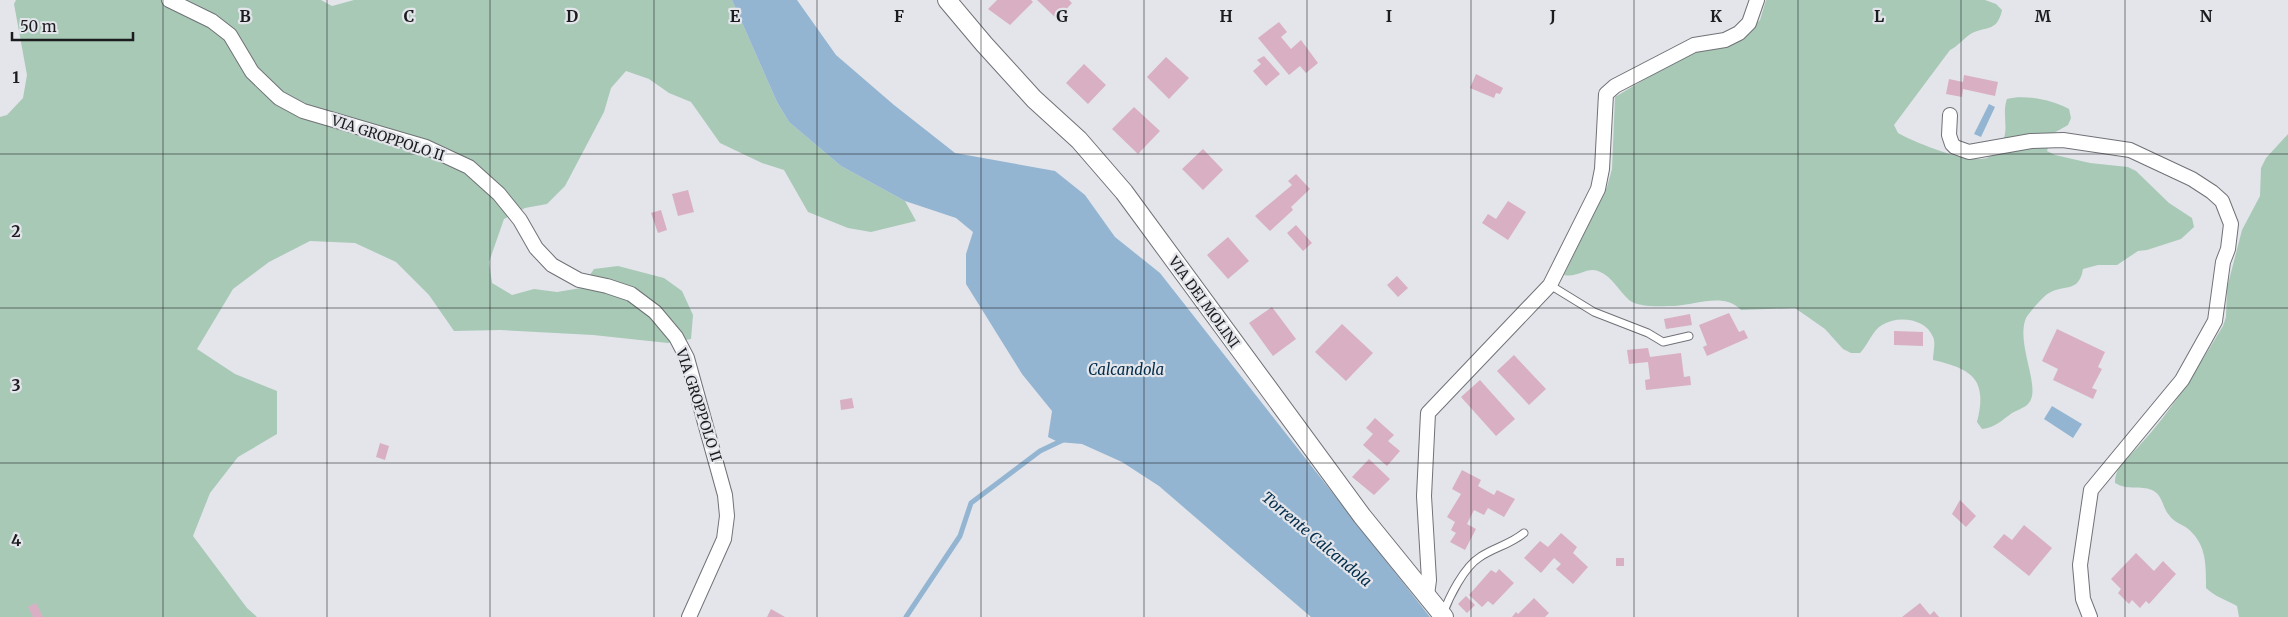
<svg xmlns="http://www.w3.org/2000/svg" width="2288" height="617" font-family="Merriweather,serif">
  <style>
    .green { fill: #a8c9b6 }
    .water { fill: #93b5d2 }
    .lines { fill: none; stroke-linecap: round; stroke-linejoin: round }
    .stream { stroke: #93b5d2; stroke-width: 5 }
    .building { fill: #d9afc3 }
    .service-casing { stroke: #707277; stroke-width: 9 }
    .minor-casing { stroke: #707277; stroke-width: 16 }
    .tertiary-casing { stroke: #707277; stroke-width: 20 }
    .service { stroke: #fff; stroke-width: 7 }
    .minor { stroke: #fff; stroke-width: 14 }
    .tertiary { stroke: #fff; stroke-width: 18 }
    .grid { fill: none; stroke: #1b1c1e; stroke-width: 1; stroke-opacity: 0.55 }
    .labels { text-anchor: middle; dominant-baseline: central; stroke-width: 4.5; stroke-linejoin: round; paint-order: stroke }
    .street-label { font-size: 14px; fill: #1b1c1e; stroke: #e3e5eb }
    .water-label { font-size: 15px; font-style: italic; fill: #022c49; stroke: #e3e5eb }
    .grid-label { font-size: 16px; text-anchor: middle; font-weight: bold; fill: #1b1c1e; stroke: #e3e5eb; stroke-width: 4.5; stroke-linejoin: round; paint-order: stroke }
  </style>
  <rect width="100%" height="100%" fill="#e3e5eb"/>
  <path class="green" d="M 16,0 L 321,0 L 332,6 L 354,0 L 732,0 L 777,102 L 789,122 L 841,166 L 905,201 L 916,221 L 871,232 L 848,228 L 808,212 L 784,170 L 762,163 L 720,143 L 691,102 L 669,93 L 649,79 L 626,71 L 611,88 L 604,112 L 565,186 L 547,204 L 525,208 L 504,219 L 489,262 L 492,283 L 512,295 L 534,289 L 557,292 L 581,288 L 594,269 L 618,266 L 664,278 L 682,291 L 693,315 L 691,339 L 668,343 L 593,335 L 500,330 L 454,331 L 429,295 L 396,262 L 355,243 L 310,241 L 269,262 L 233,289 L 197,349 L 235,374 L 277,391 L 277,434 L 238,457 L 210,493 L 193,536 L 247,608 L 257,617 L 0,617 L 0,117 L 7,115 L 23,98 L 27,75 L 14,4 Z
    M 1766,0 L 1985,0 L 1996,4 L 2002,10 C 1997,34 1984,25 1969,35 C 1962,40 1958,46 1950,50 L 1894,125 L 1898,133 C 1916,143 1967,164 1987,158 C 1995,155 2001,146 2004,138 C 2008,126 2002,112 2007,99 C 2024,94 2053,100 2069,109 L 2071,118 L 2068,125 L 2052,134 L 2047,151 L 2055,155 L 2090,163 L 2128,167 L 2136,171 L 2169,203 L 2192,218 L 2194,227 L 2181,239 L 2147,250 L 2138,251 L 2117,265 L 2098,265 L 2083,269 C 2079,293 2065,284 2049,293 C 2043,296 2029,313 2026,318 C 2015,345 2043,389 2028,404 C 2024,408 2017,410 2012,413 C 2002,420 1995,428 1982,429 L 1977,422 C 1988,379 1972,369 1933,360 C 1933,353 1936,343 1933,337 C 1926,318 1897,315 1882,325 C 1872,331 1868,345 1860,353 L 1851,353 L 1843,349 L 1825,329 L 1795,308 L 1741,310 C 1724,292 1696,305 1674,306 C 1663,306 1638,308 1629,300 C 1618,290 1612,276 1598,271 C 1586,267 1578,278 1564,275 L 1607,187 L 1612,169 L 1615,97 L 1694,50 L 1747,33 L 1760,20 Z
    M 2288,134 L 2288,617 L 2239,617 L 2237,606 C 2226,600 2214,596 2206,588 C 2206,565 2207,544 2187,528 C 2181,524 2174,522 2169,515 C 2162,507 2163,495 2152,490 C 2140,485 2129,491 2115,483 C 2115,466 2128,458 2139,446 C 2172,411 2198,367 2223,326 L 2226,317 L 2227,288 L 2242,230 L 2260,196 L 2261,168 L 2266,158 Z"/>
  <path class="water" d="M 732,0 L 797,0 L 836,55 L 894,105 L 955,153 L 1055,171 L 1085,195 L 1115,237 L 1160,273 L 1430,617 L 1311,617 L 1159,486 L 1122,462 L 1082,444 L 1058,442 L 1048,437 L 1052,411 L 1022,374 L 966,284 L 966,254 L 973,232 L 956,218 L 905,201 L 841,166 L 789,122 L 777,102 Z
    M 1989,104 L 1995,107 L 1981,137 L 1974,134 Z
    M 2052,406 L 2082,424 L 2073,438 L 2044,419 Z"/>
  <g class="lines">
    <path class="stream" d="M 906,617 L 960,536 L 971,503 L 1040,451 L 1063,440"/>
  </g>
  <path class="building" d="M 997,0 L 1031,0 L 1033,2 L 1010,25 L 988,9 Z
    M 1037,0 L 1069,0 L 1072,3 L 1057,19 Z
    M 1279,22 L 1287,32 L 1281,37 L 1291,49 L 1301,40 L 1318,63 L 1306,73 L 1300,66 L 1289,75 L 1258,38 Z
    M 1264,56 L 1280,74 L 1266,86 L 1253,71 L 1261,64 L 1257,60 Z
    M 1166,57 L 1189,78 L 1169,99 L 1147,77 Z
    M 1084,64 L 1106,85 L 1088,104 L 1066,83 Z
    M 1476,74 L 1503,88 L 1500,94 L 1496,93 L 1494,98 L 1470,88 Z
    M 1964,75 L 1998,82 L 1995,96 L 1963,89 L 1962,97 L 1946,94 L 1949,79 L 1963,82 Z
    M 1134,107 L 1160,131 L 1138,154 L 1112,129 Z
    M 1203,149 L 1223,170 L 1203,190 L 1182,169 Z
    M 1296,174 L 1310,189 L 1291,207 L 1293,210 L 1270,231 L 1255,216 L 1292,185 L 1288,181 Z
    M 688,190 L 694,212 L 678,216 L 672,194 Z
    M 1508,201 L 1526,212 L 1508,240 L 1482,223 L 1488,214 L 1496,219 Z
    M 661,210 L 667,230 L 658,233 L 651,213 Z
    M 1296,225 L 1312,243 L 1303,251 L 1287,233 Z
    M 1228,237 L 1249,261 L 1228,279 L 1207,255 Z
    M 1397,276 L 1408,288 L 1398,297 L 1387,285 Z
    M 1272,307 L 1296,339 L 1273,356 L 1249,323 Z
    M 1729,313 L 1739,332 L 1744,330 L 1748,338 L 1707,356 L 1703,347 L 1707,345 L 1699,325 Z
    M 1690,314 L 1692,325 L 1666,329 L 1664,319 Z
    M 1342,324 L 1373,353 L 1346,381 L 1315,352 Z
    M 2057,329 L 2105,352 L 2098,367 L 2102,369 L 2092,388 L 2097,390 L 2093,399 L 2053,380 L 2058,369 L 2042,361 Z
    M 1894,331 L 1923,332 L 1923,346 L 1894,345 Z
    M 1648,348 L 1650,357 L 1681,353 L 1684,377 L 1690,376 L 1691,385 L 1646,390 L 1645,380 L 1650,379 L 1648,362 L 1629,364 L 1627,350 Z
    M 1514,355 L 1546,389 L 1529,405 L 1497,371 Z
    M 1480,380 L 1515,419 L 1496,436 L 1461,397 Z
    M 852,398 L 854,408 L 841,410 L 840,400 Z
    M 1375,418 L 1394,435 L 1388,441 L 1400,451 L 1387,466 L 1363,445 L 1373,434 L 1366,428 Z
    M 380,443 L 389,446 L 385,460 L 376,457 Z
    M 1369,459 L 1390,479 L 1374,495 L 1352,477 Z
    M 1462,470 L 1481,480 L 1478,486 L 1494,495 L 1497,490 L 1515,499 L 1504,517 L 1488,508 L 1484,515 L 1474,510 L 1467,524 L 1476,529 L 1465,550 L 1450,542 L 1456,533 L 1451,530 L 1455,522 L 1447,517 L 1461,494 L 1452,489 Z
    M 1960,500 L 1976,516 L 1966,527 L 1952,514 Z
    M 2024,525 L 2052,548 L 2029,576 L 1993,547 L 2004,534 L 2012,540 Z
    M 1561,533 L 1577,547 L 1573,553 L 1588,567 L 1573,584 L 1556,569 L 1561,564 L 1554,558 L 1541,573 L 1524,558 L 1540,541 L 1548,547 Z
    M 2136,553 L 2154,571 L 2163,561 L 2176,574 L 2149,604 L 2146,601 L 2140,608 L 2132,600 L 2129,604 L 2118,593 L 2121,589 L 2111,579 Z
    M 1616,558 L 1624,558 L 1624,566 L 1616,566 Z
    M 1499,569 L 1514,583 L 1493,605 L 1488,601 L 1482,607 L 1469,595 L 1491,570 L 1496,573 Z
    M 1466,596 L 1475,605 L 1467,613 L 1458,604 Z
    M 1534,598 L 1549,613 L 1545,617 L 1512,617 L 1516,612 L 1518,614 Z
    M 36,603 L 43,617 L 33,617 L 28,607 Z
    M 1920,603 L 1930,615 L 1934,611 L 1939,617 L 1902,617 Z
    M 771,609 L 785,617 L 767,617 Z"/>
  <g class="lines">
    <defs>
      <path id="service" d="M 1550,285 L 1594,312 L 1648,333 L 1663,342 L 1689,336
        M 1443,614 C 1449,597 1464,567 1480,557 C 1495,547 1509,545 1524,533"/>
      <path id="minor" d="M 169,0 L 212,21 L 230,35 L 252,72 L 279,98 L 303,111 L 426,147 L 469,167 L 499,194 L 520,220 L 536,248 L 552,265 L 579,280 L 607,286 L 631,294 L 655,312 L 676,337 L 687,358 L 725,495 L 727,516 L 724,539 L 689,617
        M 1950,115 L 1949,135 L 1952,144 L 1955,147 L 1969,152 L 2031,141 L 2063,140 L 2130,150 L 2192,179 L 2212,192 L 2222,201 L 2231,224 L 2228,249 L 2223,262 L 2215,321 L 2182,380 L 2091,490 L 2080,565 L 2083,599 L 2090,617
        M 1427,595 L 1429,580 L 1424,496 L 1428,413 L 1550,285 L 1598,189 L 1602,169 L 1606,94 L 1615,86 L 1694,45 L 1725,40 L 1739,33 L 1749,23 L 1757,0"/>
      <path id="tertiary" d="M 947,0 L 984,44 L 1034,99 L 1079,140 L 1124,192 L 1362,516 L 1444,617"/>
    </defs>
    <use href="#service" class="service-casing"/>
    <use href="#minor" class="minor-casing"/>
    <use href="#tertiary" class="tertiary-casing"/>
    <use href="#service" class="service"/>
    <use href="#minor" class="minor"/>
    <use href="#tertiary" class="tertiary"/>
  </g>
  <path class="grid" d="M 163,0 L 163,617M 327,0 L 327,617M 490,0 L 490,617M 654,0 L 654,617M 817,0 L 817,617M 981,0 L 981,617M 1144,0 L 1144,617M 1307,0 L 1307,617M 1471,0 L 1471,617M 1634,0 L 1634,617M 1798,0 L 1798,617M 1961,0 L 1961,617M 2125,0 L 2125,617M 0,154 L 2288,154M 0,308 L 2288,308M 0,463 L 2288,463"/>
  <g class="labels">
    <g class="street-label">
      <text transform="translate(388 138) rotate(18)">VIA GROPPOLO II</text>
      <text transform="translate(1204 302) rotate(54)">VIA DEI MOLINI</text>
      <text transform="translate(699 405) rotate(72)">VIA GROPPOLO II</text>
    </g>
    <g class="water-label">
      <text x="1126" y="369">Calcandola</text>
      <text transform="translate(1317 539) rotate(40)">Torrente Calcandola</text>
    </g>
  </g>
  <g class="grid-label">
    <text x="245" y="22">B</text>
    <text x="409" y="22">C</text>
    <text x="572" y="22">D</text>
    <text x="735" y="22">E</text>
    <text x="899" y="22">F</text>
    <text x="1062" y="22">G</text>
    <text x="1226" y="22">H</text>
    <text x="1389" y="22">I</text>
    <text x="1553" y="22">J</text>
    <text x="1716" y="22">K</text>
    <text x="1879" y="22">L</text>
    <text x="2043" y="22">M</text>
    <text x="2206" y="22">N</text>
    <text x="16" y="83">1</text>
    <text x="16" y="237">2</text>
    <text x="16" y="391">3</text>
    <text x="16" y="546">4</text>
  </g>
  <path d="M12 32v8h121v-8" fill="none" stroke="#1b1c1e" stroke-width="2.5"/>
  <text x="20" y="32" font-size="15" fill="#1b1c1e" stroke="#e3e5eb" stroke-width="4" paint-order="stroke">50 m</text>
</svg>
